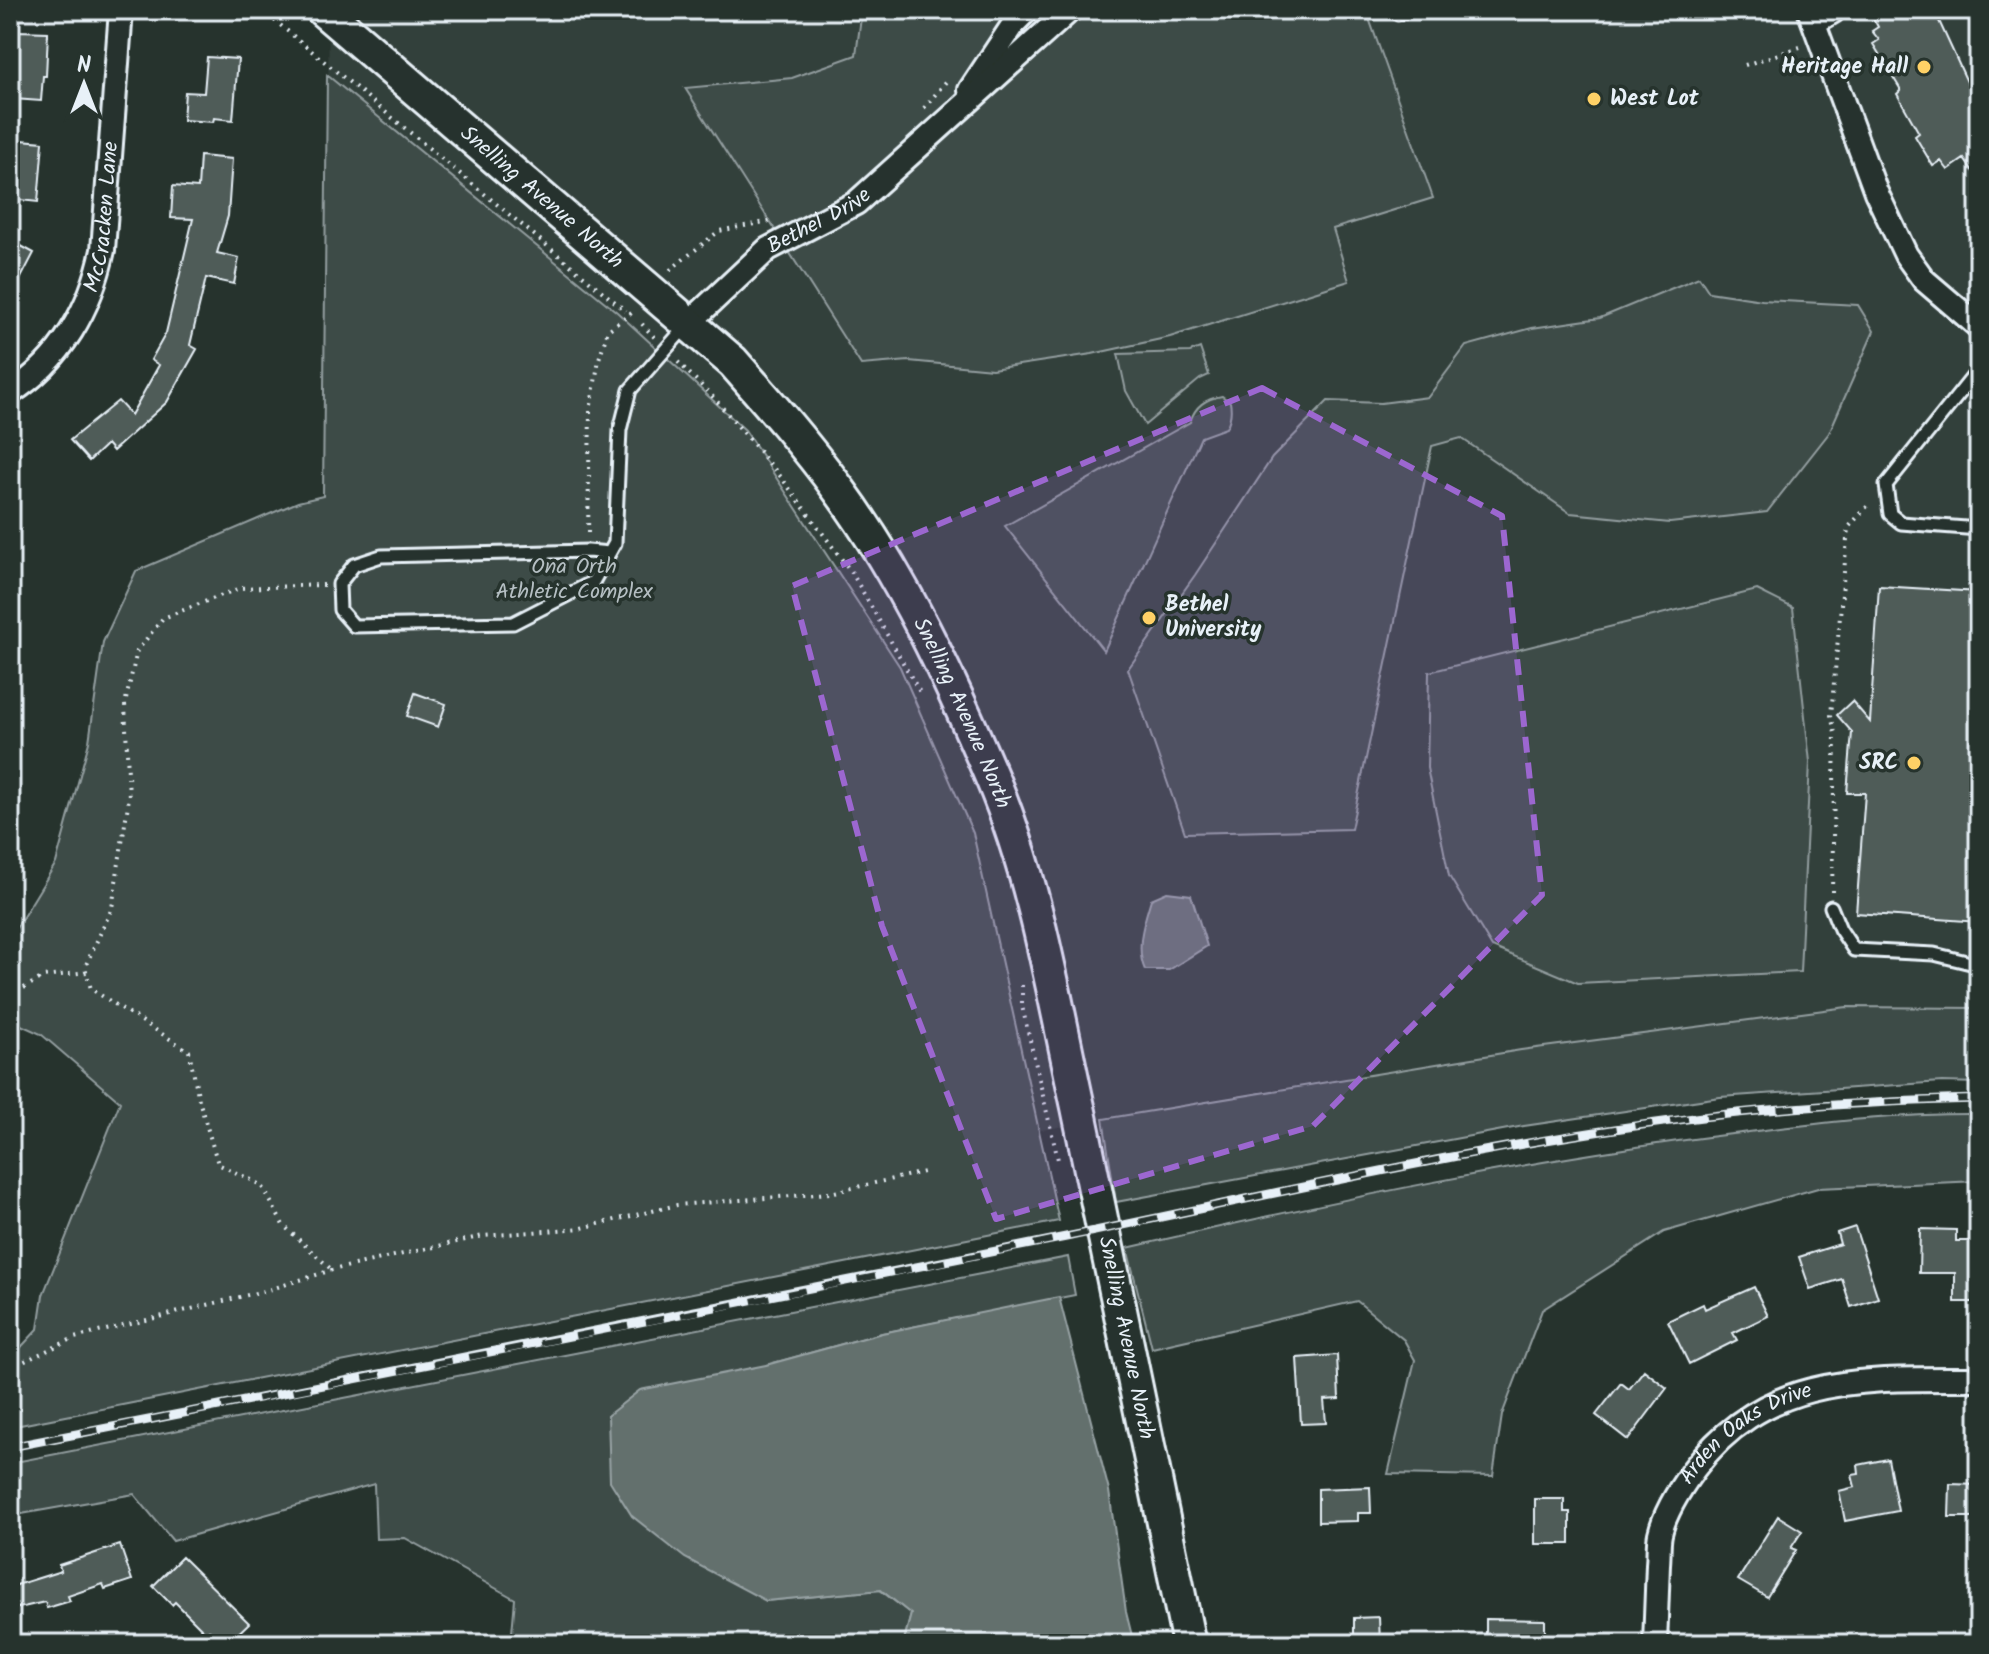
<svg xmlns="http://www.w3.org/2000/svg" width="1989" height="1654" font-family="Kalam,sans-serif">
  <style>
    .built { fill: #333f3a }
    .green { fill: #3e4b47; stroke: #939ea0; stroke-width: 2 }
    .water { fill: #636f6d; stroke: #98a3a5; stroke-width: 2 }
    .building { fill: #505c59; stroke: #e8f1f8; stroke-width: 2 }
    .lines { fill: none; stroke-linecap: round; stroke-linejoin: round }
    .lane-casing { stroke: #e8f1f8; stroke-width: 17 }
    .street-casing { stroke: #e8f1f8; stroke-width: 28 }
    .secondary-casing { stroke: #e8f1f8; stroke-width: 38 }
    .path { stroke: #e8f1f8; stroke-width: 4; stroke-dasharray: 2 6; stroke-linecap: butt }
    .lane { stroke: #26332d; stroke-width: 11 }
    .street { stroke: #26332d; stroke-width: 22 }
    .secondary { stroke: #26332d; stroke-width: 32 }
    .rail-casing { stroke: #e8f1f8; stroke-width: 9 }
    .rail { stroke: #26332d; stroke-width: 6; stroke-dasharray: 18; stroke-linecap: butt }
    .marked { fill: #9c67d0; fill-opacity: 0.2; stroke: #9c67d0; stroke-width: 6; stroke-dasharray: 16 10; stroke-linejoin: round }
    .poi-dot { fill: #ffd166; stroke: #26332d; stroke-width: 3 }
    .labels { text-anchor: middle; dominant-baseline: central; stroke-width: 7; stroke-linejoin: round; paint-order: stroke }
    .poi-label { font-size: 22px; font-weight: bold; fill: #e8f1f8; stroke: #26332d; text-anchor: end }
    .street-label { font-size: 22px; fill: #e8f1f8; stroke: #26332d }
    .park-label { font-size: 22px; fill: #b5bfc3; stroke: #26332d }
  </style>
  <rect width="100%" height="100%" fill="#26332d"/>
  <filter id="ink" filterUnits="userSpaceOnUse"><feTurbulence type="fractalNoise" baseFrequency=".0125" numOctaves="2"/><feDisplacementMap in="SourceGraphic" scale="16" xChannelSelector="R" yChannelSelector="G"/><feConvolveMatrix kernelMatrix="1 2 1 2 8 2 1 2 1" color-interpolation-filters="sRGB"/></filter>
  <g filter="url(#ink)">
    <path class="built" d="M 329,10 L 1979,10 L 1979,1008 L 1847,1007 L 1521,1050 L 1244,1094 L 582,1212 L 323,496 Z"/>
    <path class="green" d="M 862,10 L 1366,10 L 1433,198 L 1333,229 L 1349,281 L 1170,337 L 1092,354 L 992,369 L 909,361 L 861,365 L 685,88 L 792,78 L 856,55 Z
      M 327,75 L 617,312 L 745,430 L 900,667 L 973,833 L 1059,1221 L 10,1427 L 10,1359 L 38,1329 L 43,1295 L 120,1102 L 41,1034 L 10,1020 L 10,938 L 56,863 L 89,742 L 103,642 L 136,571 L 298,502 L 323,496 Z
      M 1699,277 L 1709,292 L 1762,300 L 1858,305 L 1874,331 L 1829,433 L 1767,512 L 1670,523 L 1570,513 L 1461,438 L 1432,446 L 1351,829 L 1185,833 L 1128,669 L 1195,575 L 1272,458 L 1328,401 L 1381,403 L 1428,397 L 1466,346 L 1532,328 L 1600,318 Z
      M 1200,348 L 1209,375 L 1200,379 L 1145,425 L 1126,391 L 1118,354 L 1190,352 Z
      M 1222,396 L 1230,402 C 1232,412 1231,419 1226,428 L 1201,437 L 1104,651 L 1005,526 L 1190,422 C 1195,406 1205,399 1222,396 Z
      M 1757,590 L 1793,608 L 1810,762 L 1800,972 L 1578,983 L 1492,947 L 1449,876 L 1427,768 L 1429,672 Z
      M 1847,1007 L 1979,1008 L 1979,1083 L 1942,1082 L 1720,1097 L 1524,1126 L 1116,1202 L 1103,1119 L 1521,1050 Z
      M 1979,1114 L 1979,1181 L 1818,1188 L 1664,1232 L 1542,1310 L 1502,1415 L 1493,1476 L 1388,1474 L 1415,1360 L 1404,1340 L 1357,1301 L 1152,1348 L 1127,1248 C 1327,1202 1528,1159 1732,1134 C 1814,1124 1897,1113 1979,1114 Z
      M 1068,1257 L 1075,1295 L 882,1333 L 766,1365 L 766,1601 L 880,1590 L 911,1614 L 903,1644 L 511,1644 L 515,1599 L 405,1538 L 376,1539 L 374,1484 L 173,1541 L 134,1494 L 10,1516 L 10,1463 Z"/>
    <path class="water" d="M 1167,892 L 1191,895 L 1207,946 L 1169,970 L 1145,970 C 1135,948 1144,922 1151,899 Z
      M 1059,1297 L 1109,1491 L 1126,1612 L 1134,1644 L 903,1644 L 911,1614 L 881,1590 L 766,1601 L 685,1558 L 632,1516 L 610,1481 L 608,1415 L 640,1390 L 766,1365 L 882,1333 Z"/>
    <path class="building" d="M 1869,10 L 1934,10 L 1979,108 L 1979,180 L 1964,159 L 1948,170 L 1941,161 L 1933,166 L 1915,136 L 1919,133 L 1897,94 L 1901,90 L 1873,44 L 1879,40 L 1872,31 L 1878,27 Z
      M 18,31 L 48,32 L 46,76 L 43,76 L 41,101 L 14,99 Z
      M 207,57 L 238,59 L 233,120 L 214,118 L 213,122 L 183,120 L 185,92 L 204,93 Z
      M 10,139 L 43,142 L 38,202 L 11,199 L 13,175 L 10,175 Z
      M 200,156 L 232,159 L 228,216 L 217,253 L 239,258 L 234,284 L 206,278 L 190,345 L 197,349 L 167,402 L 113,451 L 107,444 L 89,461 L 70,440 L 118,401 L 131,415 L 159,365 L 151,360 L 166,333 L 193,219 L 171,218 L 173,186 L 198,188 Z
      M 10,240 L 34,253 L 10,299 Z
      M 1879,586 L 1979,592 L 1979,922 L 1856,913 L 1865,793 L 1847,793 L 1852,732 L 1837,715 L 1852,701 L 1870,722 Z
      M 415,693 L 446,704 L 438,727 L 407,716 Z
      M 1855,1227 L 1878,1298 L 1851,1307 L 1842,1279 L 1810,1289 L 1799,1257 L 1840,1244 L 1837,1233 Z
      M 1920,1229 L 1956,1230 L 1956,1241 L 1979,1241 L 1979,1302 L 1955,1302 L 1955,1273 L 1919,1273 Z
      M 1754,1287 L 1768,1316 L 1733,1333 L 1737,1340 L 1689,1364 L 1668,1321 L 1703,1304 L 1705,1309 Z
      M 1337,1355 L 1339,1399 L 1324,1400 L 1326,1423 L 1301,1424 L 1297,1358 Z
      M 1644,1370 L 1667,1388 L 1628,1440 L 1596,1415 L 1621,1383 L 1629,1389 Z
      M 1888,1459 L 1898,1511 L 1845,1521 L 1839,1491 L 1855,1487 L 1852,1475 L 1859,1474 L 1858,1465 Z
      M 1950,1484 L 1979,1485 L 1979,1517 L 1949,1517 Z
      M 1370,1487 L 1371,1513 L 1358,1513 L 1358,1521 L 1318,1522 L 1318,1489 Z
      M 1535,1499 L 1564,1499 L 1564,1512 L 1570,1512 L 1570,1544 L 1535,1544 Z
      M 1778,1516 L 1802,1531 L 1791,1548 L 1796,1550 L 1767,1597 L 1738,1580 Z
      M 120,1545 L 132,1580 L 105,1589 L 103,1584 L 68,1596 L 70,1601 L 47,1608 L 45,1602 L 10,1610 L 10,1587 L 61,1571 L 59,1565 Z
      M 182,1557 L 249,1623 L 227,1644 L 223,1644 L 209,1630 L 206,1633 L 175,1602 L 172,1605 L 153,1586 Z
      M 1379,1617 L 1380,1644 L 1354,1644 L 1354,1618 Z
      M 1486,1619 L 1545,1620 L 1545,1644 L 1486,1644 Z"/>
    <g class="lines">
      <defs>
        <path id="lane" d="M 1398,14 L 1411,10
          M 1816,28 L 1836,16 L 1840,10
          M 1979,369 L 1886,485 L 1890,514 L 1901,523 L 1979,529
          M 609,553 L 588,551 L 381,556 L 354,565 L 339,584 L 340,610 L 354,626 L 513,623 L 593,582 L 615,543 L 620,430 L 630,390 L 688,324
          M 1831,907 L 1840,929 L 1854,950 L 1934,954 L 1979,965"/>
        <g id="street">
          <path d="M 1809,10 L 1876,192 L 1906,255 L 1924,280 L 1979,327"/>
          <path d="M 970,90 L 1015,22 L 1027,10"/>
          <path id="s1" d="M 688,324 L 768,249 L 856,203 L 1070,10"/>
          <path id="s2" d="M 10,393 C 61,361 91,308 103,250 L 121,10"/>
          <path id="s3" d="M 1655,1644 C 1656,1617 1657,1591 1658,1564 C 1659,1555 1658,1543 1660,1534 C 1665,1511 1681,1487 1694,1469 C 1768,1370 1870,1380 1979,1379"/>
        </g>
        <g id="secondary">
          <path id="s4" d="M 323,10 L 733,362 C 770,404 806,445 839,490 C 903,577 950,679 992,778 C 1036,882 1054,997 1078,1107 C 1116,1286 1151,1465 1189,1644"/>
        </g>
      </defs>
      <use href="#lane" class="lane-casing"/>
      <use href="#street" class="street-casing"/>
      <use href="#secondary" class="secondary-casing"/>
      <path class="path" d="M 262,10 L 626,311
        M 1745,65 L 1800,47
        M 924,108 L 949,78
        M 670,270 L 719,231 L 770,221
        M 642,324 L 655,338
        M 678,362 L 716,400 L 781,477 L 852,573 L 922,696
        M 588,533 L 590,411 L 599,359 L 608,330 L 633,312
        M 324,585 L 240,588 L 163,618 L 137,651 L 125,704 L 129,798 L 112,908 L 85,967 L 91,989 L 189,1051 L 199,1100 L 218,1164 L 262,1185 L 283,1225 L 332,1270
        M 1832,892 L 1835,733 L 1831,715 L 1848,528 L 1871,502
        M 1022,985 L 1022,1006 L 1059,1164
        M 10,996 L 43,977 L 87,972
        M 10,1368 L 74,1338 L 268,1290 L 332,1270 L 483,1236 L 582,1228 L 677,1205 L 830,1193 L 928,1171"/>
      <use href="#lane" class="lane"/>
      <use href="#street" class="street"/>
      <use href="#secondary" class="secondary"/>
      <defs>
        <path id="rail" d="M 10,1447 C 362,1378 714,1310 1066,1237 C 1285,1192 1505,1139 1728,1114 C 1812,1105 1895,1101 1979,1099"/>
      </defs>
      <use href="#rail" class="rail-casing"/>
      <use href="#rail" class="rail"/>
    </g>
  </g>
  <path class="marked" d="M 1262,388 L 1502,516 L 1542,895 L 1313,1126 L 996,1219 L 882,926 L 792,586 Z"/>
  <g class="poi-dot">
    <circle cx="1924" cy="67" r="8"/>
    <circle cx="1594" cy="99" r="8"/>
    <circle cx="1149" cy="618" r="8"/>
    <circle cx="1914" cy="763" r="8"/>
  </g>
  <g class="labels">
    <g class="poi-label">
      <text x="1908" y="67">Heritage Hall</text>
      <text x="1610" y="99" text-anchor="start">West Lot</text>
      <text x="1165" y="605" text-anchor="start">Bethel<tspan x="1165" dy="25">University</tspan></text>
      <text x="1898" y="763">SRC</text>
    </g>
    <g class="street-label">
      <text stroke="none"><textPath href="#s4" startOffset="288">Snelling Avenue North</textPath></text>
      <text stroke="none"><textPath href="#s2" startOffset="208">McCracken Lane</textPath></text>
      <text stroke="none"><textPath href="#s1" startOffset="168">Bethel Drive</textPath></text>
      <text stroke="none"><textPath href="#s4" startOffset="962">Snelling Avenue North</textPath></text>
      <text stroke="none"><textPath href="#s4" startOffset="1610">Snelling Avenue North</textPath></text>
      <text stroke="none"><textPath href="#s3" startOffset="248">Arden Oaks Drive</textPath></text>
    </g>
    <g class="park-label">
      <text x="574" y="567">Ona Orth<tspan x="574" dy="25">Athletic Complex</tspan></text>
    </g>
  </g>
  <rect width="1989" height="1654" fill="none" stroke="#26332d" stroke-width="40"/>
  <rect x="20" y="20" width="1949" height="1614" fill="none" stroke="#e8f1f8" stroke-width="3" filter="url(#ink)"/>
  <g transform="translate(84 84)" stroke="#26332d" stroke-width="6" paint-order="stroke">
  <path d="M0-6L14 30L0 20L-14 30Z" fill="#e8f1f8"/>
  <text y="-12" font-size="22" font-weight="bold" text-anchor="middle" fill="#e8f1f8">N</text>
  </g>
</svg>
